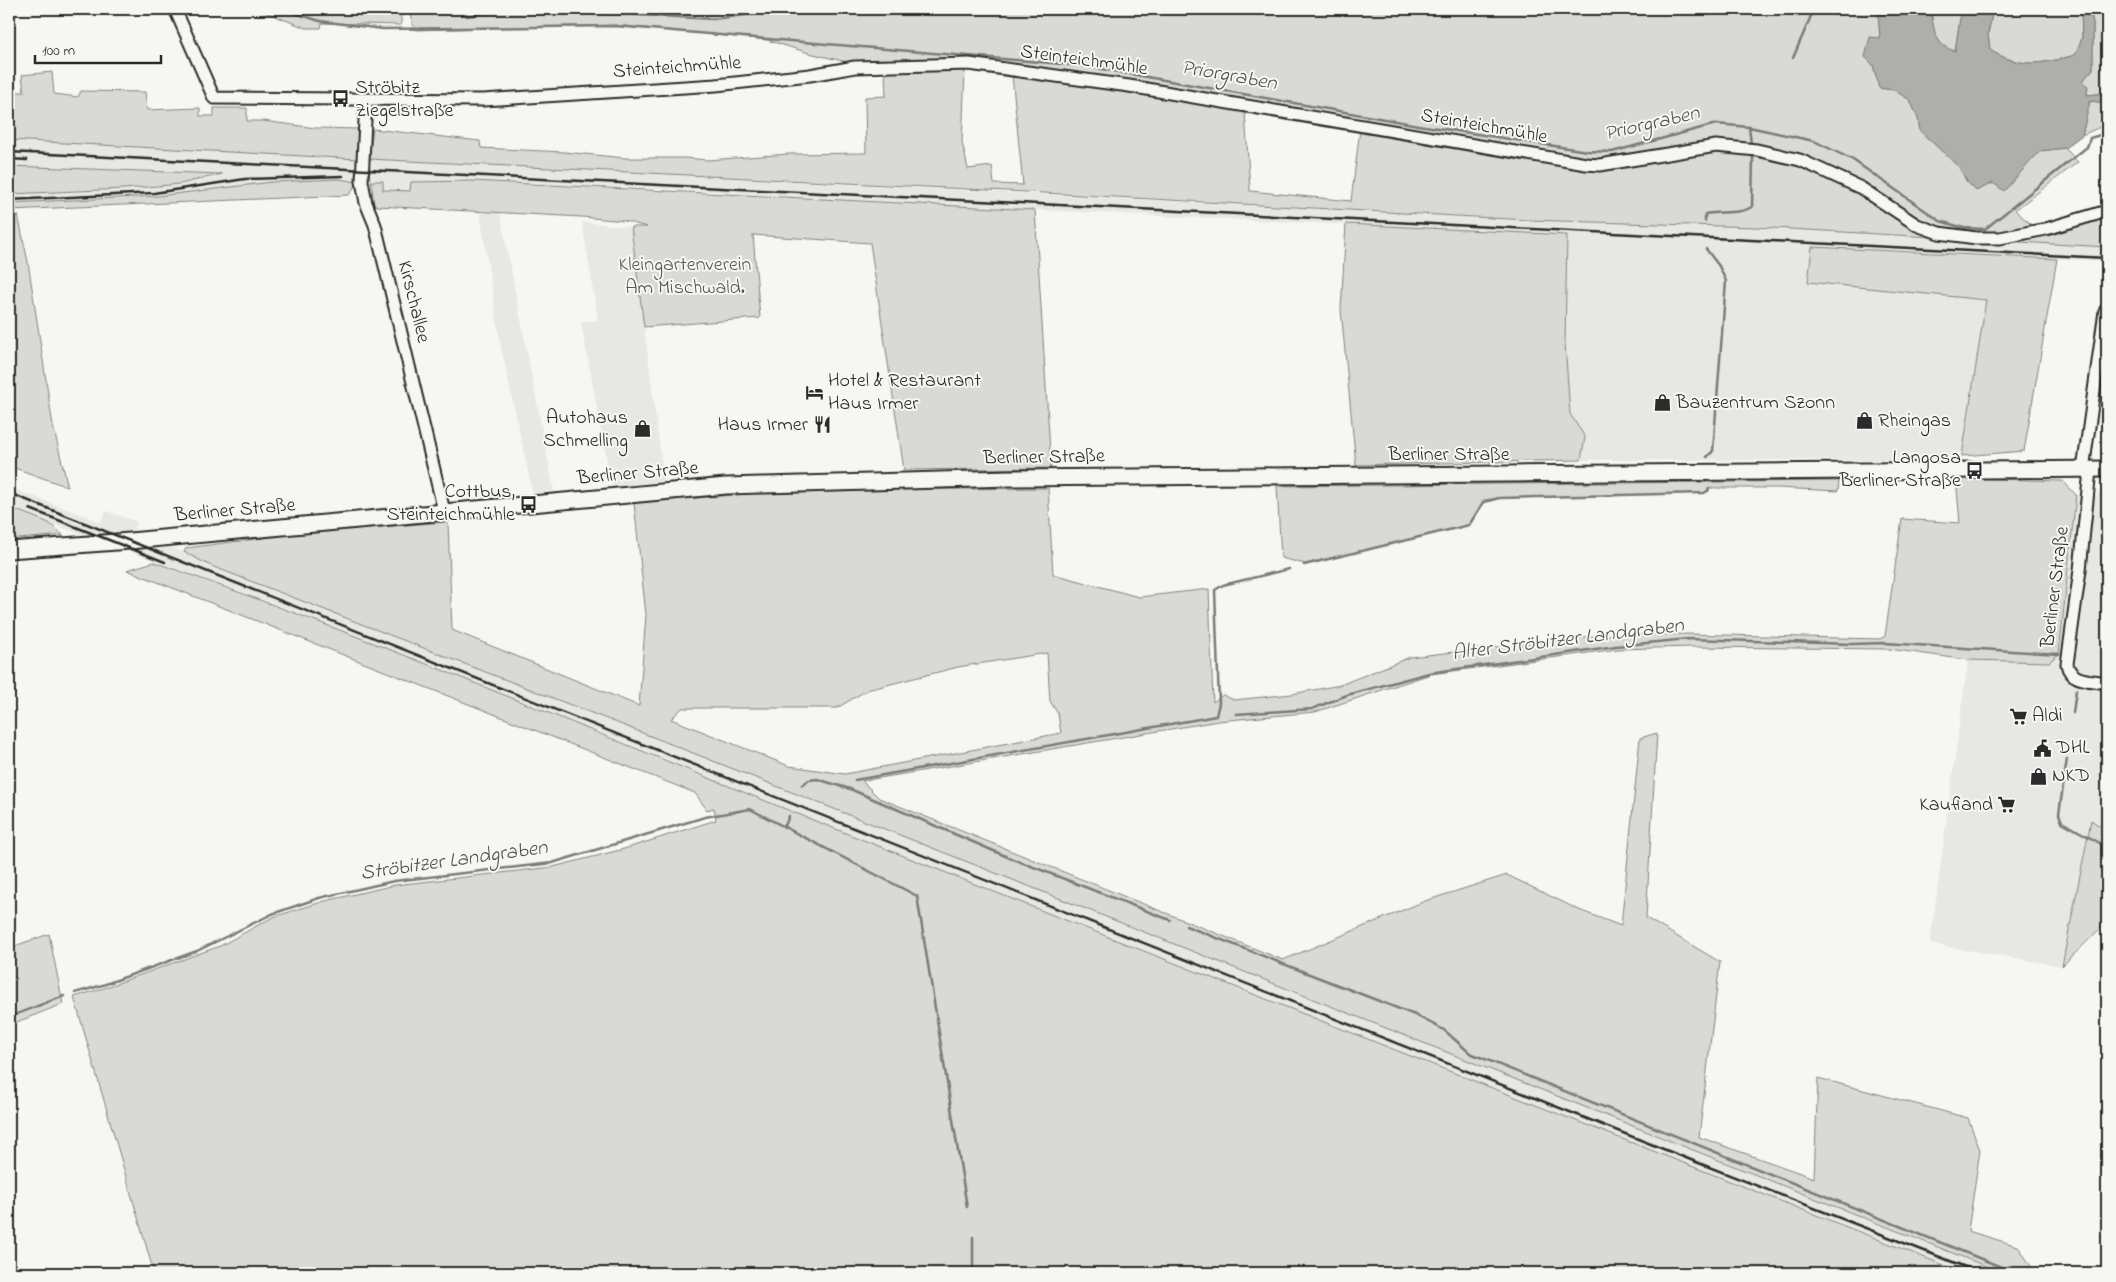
<svg xmlns="http://www.w3.org/2000/svg" width="2116" height="1282" font-family="'Indie Flower',sans-serif">
  <style>
    .built { fill: #e7e7e3 }
    .green { fill: #d9d9d5; stroke: #828280; fill-rule: evenodd }
    .water { fill: #aeaeab; stroke: #7a7a78 }
    .lines { fill: none; stroke-linecap: round; stroke-linejoin: round }
    .stream { stroke: #7a7a78; stroke-width: 2.5 }
    .minor-casing { stroke: #2b2b2b; stroke-width: 15 }
    .major-casing { stroke: #2b2b2b; stroke-width: 19 }
    .minor { stroke: #f6f6f2; stroke-width: 11 }
    .major { stroke: #f6f6f2; stroke-width: 15 }
    .rail { stroke: #2b2b2b; stroke-width: 2.5 }
    .labels { text-anchor: middle; dominant-baseline: central; stroke-width: 4; stroke-linejoin: round; paint-order: stroke }
    .street-label { font-size: 20px; fill: #2b2b2b; stroke: #f6f6f2 }
    .poi-label { font-size: 20px; fill: #2b2b2b; stroke: #f6f6f2; text-anchor: start }
    .park-label { font-size: 20px; fill: #565656; stroke: #f6f6f2 }
    .water-label { font-size: 21px; font-style: italic; fill: #525251; stroke: #f6f6f2 }
  </style>
  <rect width="100%" height="100%" fill="#f6f6f2"/>
  <filter id="ink" filterUnits="userSpaceOnUse"><feTurbulence type="fractalNoise" baseFrequency=".02" numOctaves="2"/><feDisplacementMap in="SourceGraphic" scale="10" xChannelSelector="R" yChannelSelector="G"/><feConvolveMatrix kernelMatrix="1 2 1 2 8 2 1 2 1" color-interpolation-filters="sRGB"/></filter>
  <g filter="url(#ink)">
    <path class="built" d="M 9,140 L 1528,220 L 1754,227 L 2107,247 L 2107,261 L 1812,247 L 1808,282 L 1986,300 L 1962,456 L 1933,460 L 1581,460 L 1585,437 L 1570,414 L 1565,343 L 1567,235 L 864,202 L 683,190 L 472,181 L 411,182 L 411,191 L 383,190 L 383,181 L 358,182 L 338,179 L 272,182 L 158,196 L 9,203 L 9,194 L 124,189 L 180,184 L 220,174 L 9,166 Z
      M 480,213 L 500,213 L 554,491 L 533,494 L 501,347 Z
      M 582,222 L 631,227 L 664,481 L 612,487 L 581,322 L 598,320 Z
      M 2107,486 L 2107,831 L 2091,820 L 2062,966 L 1930,944 L 1968,660 L 2049,662 L 2069,570 L 2076,495 L 2096,496 Z
      M 9,487 L 101,522 L 106,511 L 137,522 L 132,534 L 184,552 L 209,565 L 625,726 L 2003,1273 L 1964,1273 L 815,821 L 611,737 L 267,601 L 49,523 L 9,507 Z"/>
    <path class="green" d="M 257,9 L 401,9 L 401,25 L 322,23 L 321,28 L 306,28 Z
      M 408,9 L 1875,9 L 1878,12 L 1880,38 L 1873,65 L 1879,88 L 1894,90 L 1910,100 L 1918,118 L 1920,131 L 1959,167 L 1967,182 L 1976,190 L 1993,183 L 2004,190 L 2040,151 L 2065,148 L 2078,162 L 2015,210 L 2040,233 L 2107,213 L 2107,247 L 1754,227 L 1528,220 L 1026,192 L 369,159 L 373,129 L 480,141 L 481,148 L 564,152 L 625,158 L 684,158 L 708,160 L 789,154 L 866,153 L 865,97 L 886,96 L 885,71 L 809,53 L 767,40 L 614,25 L 415,30 ZM 965,70 L 1012,75 L 1023,185 L 994,184 L 992,166 L 968,169 L 962,142 ZM 1245,111 L 1360,129 L 1351,201 L 1250,191 Z
      M 1931,9 L 1957,9 L 1961,12 L 1955,51 C 1934,46 1933,27 1931,9 Z
      M 1993,9 L 2081,9 L 2082,38 L 2075,55 C 2043,64 2021,69 1990,50 L 1988,34 Z
      M 2090,9 L 2107,9 L 2107,93 L 2087,95 L 2082,82 L 2093,69 L 2093,23 Z
      M 52,72 L 54,94 L 78,97 L 81,91 L 145,92 L 147,110 L 200,108 L 200,116 L 214,116 L 214,108 L 247,108 L 247,121 L 263,121 L 316,128 L 360,129 L 358,159 L 9,140 L 9,104 L 17,103 L 15,92 L 24,92 L 22,75 Z
      M 2090,101 L 2107,103 L 2107,124 L 2082,135 Z
      M 9,166 L 222,174 L 180,184 L 124,189 L 9,194 Z
      M 338,179 L 358,182 L 349,195 L 9,210 L 9,203 L 158,196 L 272,182 Z
      M 371,181 L 383,181 L 383,190 L 410,191 L 411,182 L 472,181 L 1035,210 L 1051,468 L 904,470 L 870,243 L 753,235 L 760,318 L 644,327 L 631,227 L 647,227 L 625,221 L 582,217 L 377,206 L 374,204 Z
      M 9,215 L 18,215 L 28,262 L 53,426 L 68,487 L 9,466 Z
      M 1346,224 L 1567,235 L 1565,343 L 1570,414 L 1585,437 L 1581,460 L 1356,465 L 1341,310 Z
      M 1812,247 L 2057,259 L 2024,451 L 1962,456 L 1986,300 L 1808,282 Z
      M 1956,478 L 2063,481 L 2076,495 L 2059,654 L 2049,662 L 1968,660 L 1889,649 L 1693,647 L 1618,649 L 1431,674 L 1315,712 L 1218,721 L 862,781 L 879,798 L 1283,960 L 1425,901 L 1507,875 L 1579,910 L 1621,926 L 1640,738 L 1657,733 L 1646,918 L 1720,962 L 1699,1137 L 1814,1178 L 1818,1078 L 1968,1118 L 1980,1150 L 1968,1231 L 2018,1246 L 2034,1271 L 2040,1273 L 2003,1273 L 625,726 L 209,565 L 184,552 L 186,548 L 310,532 L 448,522 L 452,630 L 639,706 L 646,615 L 634,503 L 784,491 L 1048,488 L 1053,574 L 1139,597 L 1209,589 L 1213,702 L 1223,695 L 1234,700 L 1292,694 L 1340,685 L 1410,657 L 1602,635 L 1687,634 L 1880,639 L 1885,636 L 1902,519 L 1960,523 ZM 1047,653 L 1050,701 L 1058,714 L 1061,733 L 845,774 L 789,766 L 671,719 L 682,708 L 837,708 L 867,690 L 958,667 Z
      M 1839,481 L 1838,491 L 1778,488 L 1709,488 L 1704,493 L 1499,498 L 1483,500 L 1469,525 L 1305,564 L 1281,558 L 1277,486 Z
      M 9,507 L 49,523 L 63,535 L 9,540 Z
      M 154,562 C 379,640 597,734 818,822 C 1200,974 1582,1123 1964,1273 L 154,1273 L 74,997 L 104,988 L 220,946 L 273,917 L 325,901 L 395,885 L 553,867 L 624,849 L 716,820 L 714,808 L 707,810 L 695,793 L 127,570 Z
      M 2091,820 L 2107,831 L 2107,922 L 2062,966 Z
      M 49,934 L 63,1004 L 9,1025 L 9,948 Z"/>
    <path class="water" d="M 1875,9 L 1931,9 C 1933,27 1934,46 1955,51 L 1961,12 L 1957,9 L 1993,9 L 1988,34 L 1990,50 C 2020,69 2043,64 2075,55 L 2082,38 L 2081,9 L 2090,9 L 2093,23 L 2093,69 L 2082,82 L 2088,86 L 2087,95 L 2107,93 L 2107,103 L 2090,101 L 2082,135 L 2065,148 L 2040,151 L 2004,191 L 1993,183 L 1976,191 L 1967,182 L 1959,167 L 1920,131 L 1918,118 L 1910,100 L 1894,90 L 1879,88 L 1873,65 L 1865,57 L 1870,37 L 1880,38 L 1878,12 Z"/>
    <g class="lines">
      <path class="stream" d="M 282,9 L 320,21 L 383,29 L 615,26 L 1085,66 L 1418,125 L 1587,151 L 1612,152 L 1716,124 L 1749,127 L 1814,141 L 1853,160 L 1940,221 L 1964,228 L 1985,229 L 2087,147 L 2090,138 L 2107,133
        M 532,9 L 713,19 L 760,13 L 767,9
        M 467,16 L 508,9
        M 1793,58 L 1814,9
        M 1749,127 L 1751,144
        M 1705,221 L 1705,214 C 1721,211 1738,215 1752,207 L 1753,156
        M 1706,249 L 1719,266 L 1726,281 L 1713,451 L 1707,457
        M 1304,565 L 1469,525 L 1484,502 L 1499,498 L 1704,493 L 1708,491 L 1709,488
        M 2073,713 L 2076,690
        M 1236,714 L 1312,709 L 1347,695 L 1429,673 L 1616,646 L 1688,639 L 1852,644 L 1885,643 L 2059,654
        M 2067,759 L 2059,814 L 2062,822 L 2107,847
        M 855,780 L 1216,716 L 1219,703 L 1215,590 L 1223,585 L 1289,569
        M 802,785 L 809,780 L 817,779 L 850,789 L 1010,858 L 1170,920
        M 784,828 L 789,816
        M 1186,926 L 1415,1015 L 1444,1030 L 1470,1053 L 2016,1273
        M 75,993 L 103,985 L 197,951 L 272,914 L 319,898 L 394,881 L 552,863 L 705,817 L 750,809 L 917,896 L 967,1207
        M 9,1017 L 64,996
        M 973,1273 L 973,1237"/>
      <defs>
        <path id="minor" d="M 175,9 L 214,98 L 483,100 L 716,85 L 810,75 L 855,67 L 969,64 L 1129,86 L 1586,164 L 1600,165 L 1716,146 L 1757,150 L 1800,160 L 1861,188 L 1917,225 L 1939,233 L 1976,238 L 2000,238 L 2046,229 L 2107,211
          M 366,100 L 362,181 L 366,203 L 375,225 L 444,511
          M 2083,470 L 2105,311
          M 2090,470 L 2080,570 L 2067,664 C 2070,682 2092,680 2107,683"/>
        <path id="major" d="M 9,550 L 130,541 L 726,486 L 1010,478 L 2107,469"/>
      </defs>
      <use href="#minor" class="minor-casing"/>
      <use href="#major" class="major-casing"/>
      <use href="#minor" class="minor"/>
      <use href="#major" class="major"/>
      <path class="rail" d="M 9,152 L 2107,258
        M 9,159 L 27,160
        M 9,200 L 154,193 L 245,179 L 343,176
        M 9,493 L 1691,1160 L 1981,1273
        M 30,509 L 165,562"/>
    </g>
  </g>
  <defs>
    <symbol id="bus-bare" viewBox="-9 -9 18 18"><path d="M-5-6H5V4H4V6H2V4H-2V6H-4V4H-5ZM-3.5-4V0h7V-4ZM-3.5 1.2v1.5H-2V1.2ZM2 1.2v1.5H3.5V1.2Z" fill="#2b2b2b" stroke="#f6f6f2" stroke-width="2.5" paint-order="stroke"/></symbol>
    <symbol id="hotel-bare" viewBox="-9 -9 18 18"><path d="M-6-4.5h1.5V1H6V5H4.5V3h-9V5H-6ZM-4 0a1.8 1.8 0 1 1 3.6 0ZM.5 0V-2.5h3Q6-2.5 6 0Z" fill="#2b2b2b" stroke="#f6f6f2" stroke-width="2.5" paint-order="stroke"/></symbol>
    <symbol id="shop-bare" viewBox="-9 -9 18 18"><path d="M-5-2.5h2.3a2.7 3.5 0 0 1 5.4 0H5L5.5 6h-11ZM-1.5-2.5h3a1.5 2.3 0 0 0-3 0Z" fill="#2b2b2b" stroke="#f6f6f2" stroke-width="2.5" paint-order="stroke"/></symbol>
    <symbol id="restaurant-bare" viewBox="-9 -9 18 18"><path d="M-5-6h1v4h1v-4h1v4h1v-4h1v5L-1.5 .5V6h-2V.5L-5-1ZM5-6V6H3V1.5H1.5Q1.5-4 5-6Z" fill="#2b2b2b" stroke="#f6f6f2" stroke-width="2.5" paint-order="stroke"/></symbol>
    <symbol id="supermarket-bare" viewBox="-9 -9 18 18"><path d="M-6-5.5h2.5l.6 2H6L4.5 2H-2.5L-4.4-4H-6ZM-1.5 3.2a1.3 1.3 0 1 0 .1 0ZM3 3.2a1.3 1.3 0 1 0 .1 0Z" fill="#2b2b2b" stroke="#f6f6f2" stroke-width="2.5" paint-order="stroke"/></symbol>
    <symbol id="civic-bare" viewBox="-9 -9 18 18"><path d="M-.6-6.5H3V-4.5H.6V-3L4-1V1h2V6H-6V1h2V-1L-.6-3ZM-1.2 2.5V6h2.4V2.5Z" fill="#2b2b2b" stroke="#f6f6f2" stroke-width="2.5" paint-order="stroke"/></symbol>
  </defs>
  <g fill-rule="evenodd">
    <use href="#bus-bare" x="328" y="86" width="25" height="25"/>
    <use href="#hotel-bare" x="802" y="380" width="25" height="25"/>
    <use href="#shop-bare" x="1650" y="390" width="25" height="25"/>
    <use href="#shop-bare" x="1852" y="408" width="25" height="25"/>
    <use href="#restaurant-bare" x="810" y="412" width="25" height="25"/>
    <use href="#shop-bare" x="630" y="416" width="25" height="25"/>
    <use href="#bus-bare" x="1962" y="458" width="25" height="25"/>
    <use href="#bus-bare" x="516" y="492" width="25" height="25"/>
    <use href="#supermarket-bare" x="2006" y="704" width="25" height="25"/>
    <use href="#civic-bare" x="2030" y="736" width="25" height="25"/>
    <use href="#shop-bare" x="2026" y="764" width="25" height="25"/>
    <use href="#supermarket-bare" x="1994" y="792" width="25" height="25"/>
  </g>
  <g class="labels">
    <g class="street-label">
      <text transform="translate(1084 61) rotate(8)">Steinteichmühle</text>
      <text transform="translate(677 68) rotate(-4)">Steinteichmühle</text>
      <text transform="translate(1484 127) rotate(10)">Steinteichmühle</text>
      <text transform="translate(413 302) rotate(76)">Kirschallee</text>
      <text x="1449" y="455">Berliner Straße</text>
      <text transform="translate(1044 458) rotate(-1)">Berliner Straße</text>
      <text transform="translate(638 474) rotate(-5)">Berliner Straße</text>
      <text transform="translate(235 511) rotate(-5)">Berliner Straße</text>
      <text transform="translate(2056 587) rotate(-83)">Berliner Straße</text>
    </g>
    <g class="poi-label">
      <text x="355" y="88">Ströbitz<tspan x="355" dy="23">Ziegelstraße</tspan></text>
      <text x="828" y="381">Hotel &amp; Restaurant<tspan x="828" dy="23">Haus Irmer</tspan></text>
      <text x="1676" y="403">Bauzentrum Szonn</text>
      <text x="628" y="418" text-anchor="end">Autohaus<tspan x="628" dy="23">Schmelling</tspan></text>
      <text x="1878" y="421">Rheingas</text>
      <text x="808" y="425" text-anchor="end">Haus Irmer</text>
      <text x="1961" y="458" text-anchor="end">Langosa<tspan x="1961" dy="23">Berliner Straße</tspan></text>
      <text x="515" y="492" text-anchor="end">Cottbus,<tspan x="515" dy="23">Steinteichmühle</tspan></text>
      <text x="2032" y="716">Aldi</text>
      <text x="2056" y="748">DHL</text>
      <text x="2052" y="776">NKD</text>
      <text x="1993" y="805" text-anchor="end">Kaufland</text>
    </g>
    <g class="park-label">
      <text x="685" y="265">Kleingartenverein<tspan x="685" dy="23">Am Mischwald.</tspan></text>
    </g>
    <g class="water-label">
      <text transform="translate(1229 76) rotate(10)">Priorgraben</text>
      <text transform="translate(1652 124) rotate(-13)">Priorgraben</text>
      <text transform="translate(1568 640) rotate(-7)">Alter Ströbitzer Landgraben</text>
      <text transform="translate(454 861) rotate(-8)">Ströbitzer Landgraben</text>
    </g>
  </g>
  <rect width="2116" height="1282" fill="none" stroke="#f6f6f2" stroke-width="30"/>
  <rect x="15" y="15" width="2086" height="1252" fill="none" stroke="#2b2b2b" stroke-width="2" filter="url(#ink)"/>
  <path d="M35 55v8h126v-8" fill="none" stroke="#2b2b2b" stroke-width="2.5"/>
  <text x="42" y="55" font-size="15" fill="#2b2b2b" stroke="#f6f6f2" stroke-width="4" paint-order="stroke">100 m</text>
</svg>
